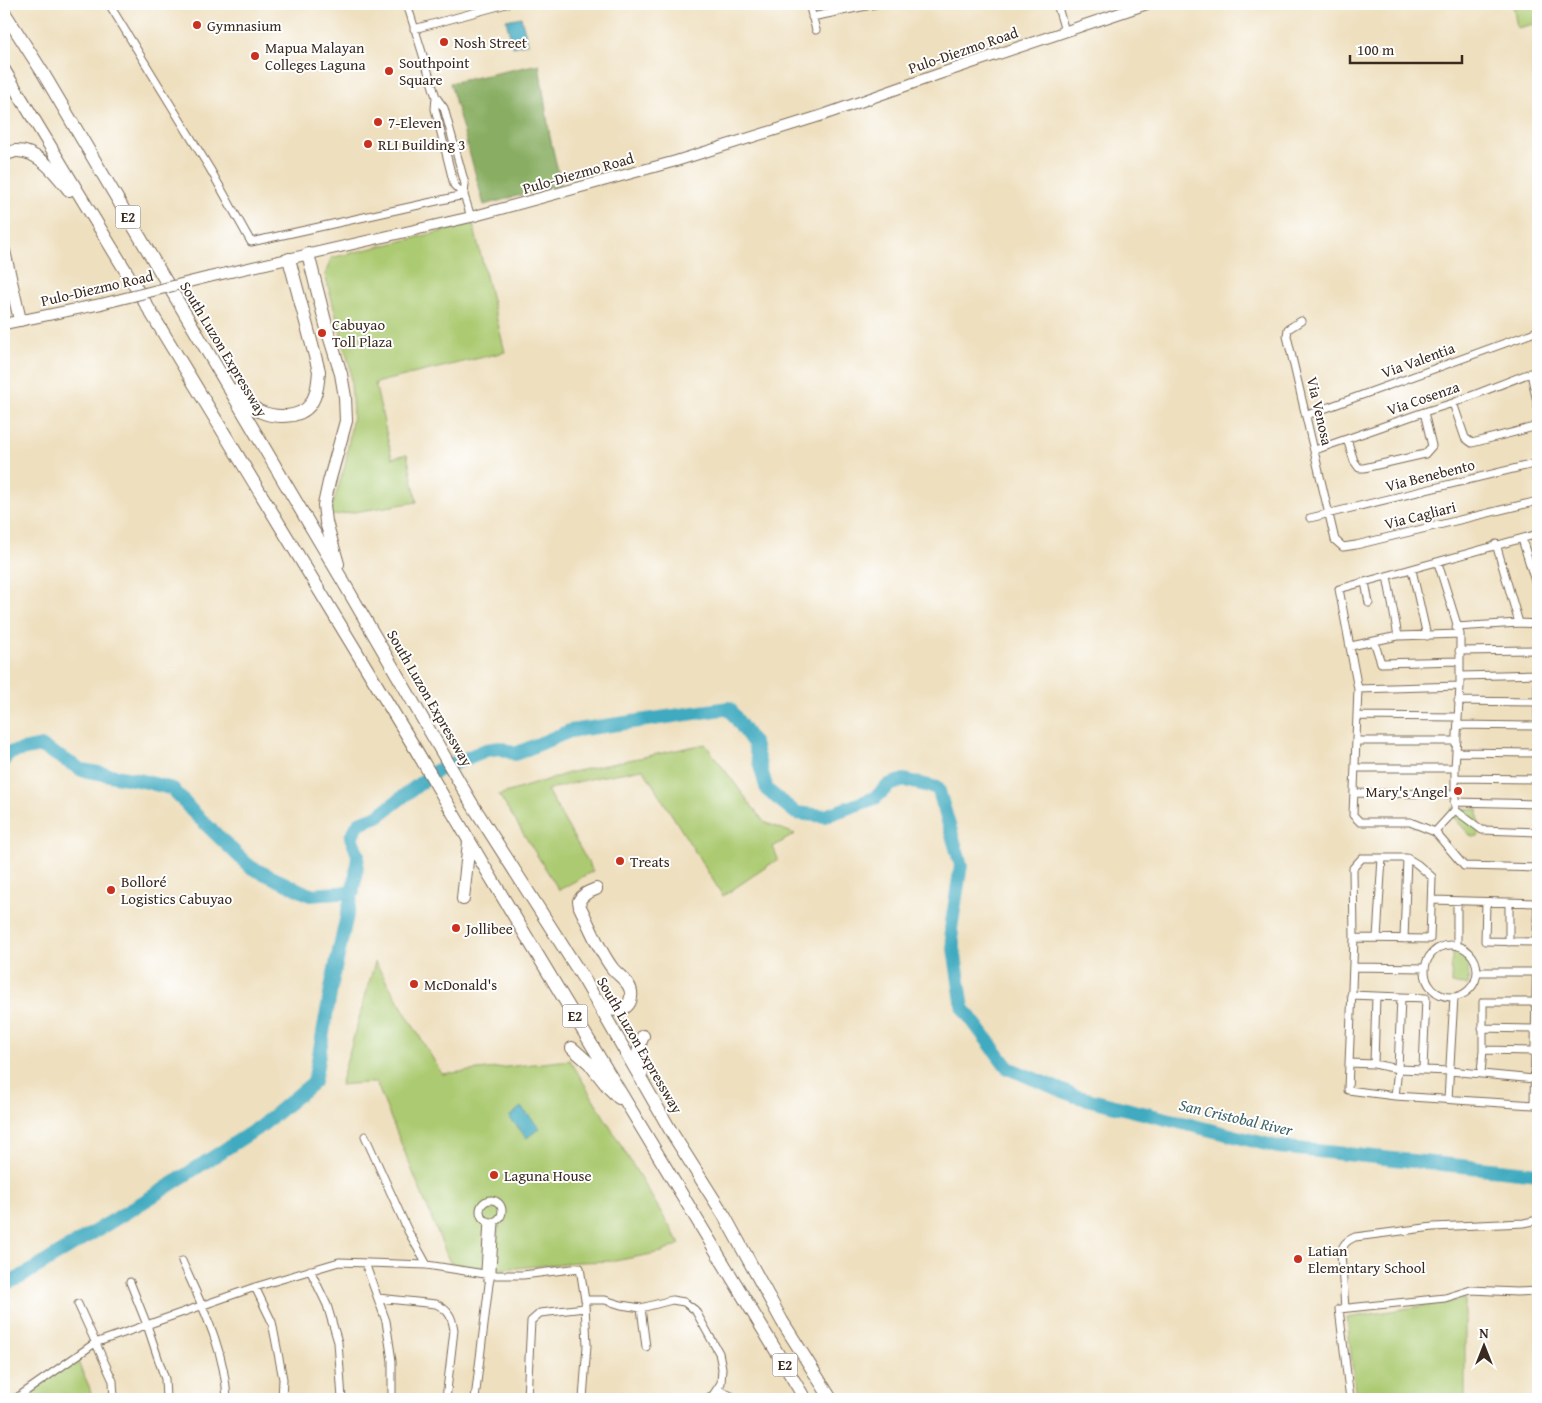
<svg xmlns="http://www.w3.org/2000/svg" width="1542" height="1403" font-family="'Gentium Book Plus',serif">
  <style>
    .green { fill: #acca71; stroke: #747a48 }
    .forest { fill: #89ae63; stroke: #626c40 }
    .water { fill: #41aac0; stroke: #3e6a6f }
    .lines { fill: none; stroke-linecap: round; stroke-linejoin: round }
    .river { stroke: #41aac0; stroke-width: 14 }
    .street-casing { stroke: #7a6956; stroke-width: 9 }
    .secondary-casing { stroke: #7a6956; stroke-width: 12 }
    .highway-casing { stroke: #7a6956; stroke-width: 14 }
    .street { stroke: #fff; stroke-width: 7 }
    .secondary { stroke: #fff; stroke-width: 10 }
    .highway { stroke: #fff; stroke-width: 12 }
    .secondary-bridge-casing { stroke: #7a6956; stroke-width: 12; stroke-linecap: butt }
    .secondary-bridge { stroke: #fff; stroke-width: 10 }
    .poi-dot { fill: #c8321e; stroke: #fff; stroke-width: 2 }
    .labels { text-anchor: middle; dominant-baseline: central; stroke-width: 4; stroke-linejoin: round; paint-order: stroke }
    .shield { fill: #fff; stroke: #766a62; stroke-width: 1 }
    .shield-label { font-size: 14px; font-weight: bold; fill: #3b2a1e }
    .poi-label { font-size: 15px; fill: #3b2a1e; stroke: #fff; text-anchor: start }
    .street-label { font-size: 15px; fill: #3b2a1e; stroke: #fff }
    .water-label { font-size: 16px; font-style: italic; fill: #3e6467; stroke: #fff }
  </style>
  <rect width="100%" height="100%" fill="#fff"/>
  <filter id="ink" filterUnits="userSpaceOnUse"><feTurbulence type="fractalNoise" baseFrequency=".02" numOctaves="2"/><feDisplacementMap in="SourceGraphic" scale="10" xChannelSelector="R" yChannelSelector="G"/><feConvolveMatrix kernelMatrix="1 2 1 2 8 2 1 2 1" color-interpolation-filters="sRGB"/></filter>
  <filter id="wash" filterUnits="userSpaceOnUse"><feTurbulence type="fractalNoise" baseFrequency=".0096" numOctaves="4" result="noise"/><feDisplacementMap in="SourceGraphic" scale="20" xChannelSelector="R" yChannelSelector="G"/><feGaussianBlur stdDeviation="1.12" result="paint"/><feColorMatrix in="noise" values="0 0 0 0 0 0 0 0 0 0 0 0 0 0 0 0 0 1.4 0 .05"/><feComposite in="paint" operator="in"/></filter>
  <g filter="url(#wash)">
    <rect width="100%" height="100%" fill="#eedfbe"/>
    <path class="green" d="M 1513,4 L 1538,4 L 1538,23 L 1517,28 Z
      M 473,224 L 505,352 L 375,383 L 392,458 L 407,454 L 417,502 L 329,516 L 345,466 L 353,415 L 350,367 L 325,275 L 331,258 Z
      M 705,744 L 764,822 L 795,834 L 773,847 L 778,859 L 723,896 L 643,769 L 594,778 L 547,790 L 593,871 L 559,890 L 499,795 L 572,772 Z
      M 1452,808 L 1478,809 L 1479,836 L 1472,837 L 1453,817 Z
      M 1452,954 L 1469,954 L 1468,985 L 1451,984 Z
      M 375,962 L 442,1074 L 570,1060 L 680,1244 L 662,1252 L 615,1261 L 578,1262 L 517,1268 L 496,1269 L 498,1224 L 485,1224 L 483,1268 L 450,1263 L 376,1082 L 340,1085 Z
      M 1465,1299 L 1465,1399 L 1356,1399 L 1347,1318 Z
      M 76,1358 L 89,1386 L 92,1399 L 19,1399 Z"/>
    <path class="forest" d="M 539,64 L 550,137 L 561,184 L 484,205 L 450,83 Z"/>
    <path class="water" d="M 521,17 L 528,43 L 513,47 L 506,20 Z
      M 521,1107 L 540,1128 L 527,1138 L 509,1117 Z"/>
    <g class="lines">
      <path class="river" d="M 4,760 L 8,753 L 41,746 L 82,770 L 143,781 L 173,789 L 191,810 L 250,867 L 310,895 L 353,892
        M 4,1284 L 19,1278 L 153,1196 L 261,1126 L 314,1082 L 333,978 L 356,875 L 358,855 L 351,837 L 359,823 L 378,816 L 436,771 L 486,750 L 500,748 L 515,754 L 570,731 L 729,708 L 754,744 L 767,790 L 796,813 L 825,816 L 875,798 L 889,785 L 904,780 L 938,788 L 961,865 L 951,929 L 963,1008 L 1008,1068 L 1075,1096 L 1278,1147 L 1538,1174"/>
    </g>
  </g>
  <g filter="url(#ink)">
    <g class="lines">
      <defs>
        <path id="street" d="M 109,4 L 210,169 L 251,242 L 464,195
          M 407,4 L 436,97 L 444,108 L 465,184 L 464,195 L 471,217
          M 809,4 L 816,30
          M 1057,4 L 1065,31
          M 812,17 L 876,4
          M 414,29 L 506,4
          M 436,97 L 435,109 L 454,185 L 464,195
          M 1301,321 L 1288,329 L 1287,336 L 1335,540 L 1343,547 L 1356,545 L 1538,501
          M 1531,373 L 1538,407
          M 1453,403 L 1465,438 L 1472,443 L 1534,427 L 1538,423
          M 1307,415 L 1538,331
          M 1347,439 L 1354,461 L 1359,468 L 1364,468 L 1425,454 L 1432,446 L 1424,412
          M 1315,450 L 1424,412 L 1453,403 L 1538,370
          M 1310,518 L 1538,463
          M 1538,534 L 1339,589 L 1358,689 L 1353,815 L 1360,822 L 1410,822 L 1435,832 L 1464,866 L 1538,868
          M 1522,539 L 1538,591
          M 1496,544 L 1519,623
          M 1412,570 L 1427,636
          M 1387,576 L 1398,636
          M 1365,582 L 1369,603
          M 1456,627 L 1519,623 L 1538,624
          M 1374,641 L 1381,663 L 1459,661
          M 1351,646 L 1398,636 L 1460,634
          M 1459,651 L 1538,650
          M 1538,671 L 1538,717
          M 1460,676 L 1538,674
          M 1358,689 L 1460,686
          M 1458,701 L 1537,702
          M 1357,716 L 1458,717
          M 1458,725 L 1538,726
          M 1357,741 L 1457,741
          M 1456,752 L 1538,753
          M 1355,768 L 1455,768
          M 1455,778 L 1538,779
          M 1354,793 L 1455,794
          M 1538,798 L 1538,851
          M 1454,802 L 1538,804
          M 1455,810 L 1482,830 L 1537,832
          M 1435,832 L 1455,810 L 1455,768 L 1460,686 L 1460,634 L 1438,563
          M 1432,900 L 1537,903
          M 1457,901 L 1457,945
          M 1486,902 L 1485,941 L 1537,942
          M 1354,938 L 1430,939 L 1432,877 L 1417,864 L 1407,858 L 1362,858 L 1353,868 L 1354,938 L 1348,1090 L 1395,1096 L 1534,1105 L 1538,875
          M 1377,938 L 1382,858
          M 1404,939 L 1407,858
          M 1509,942 L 1509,902
          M1425 971a26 26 0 1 1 52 0a26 26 0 1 1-52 0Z
          M 1353,967 L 1425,968
          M 1478,972 L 1537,972
          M 1351,995 L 1426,998 L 1423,1069
          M 1482,1028 L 1536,1029
          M 1483,1050 L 1535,1051
          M 1349,1063 L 1374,1064 L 1398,1069 L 1450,1071 L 1534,1079
          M 1374,1064 L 1376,996
          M 1481,1073 L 1483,1050 L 1483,1002 L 1536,1002
          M 1395,1096 L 1398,1069 L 1401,998
          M 1448,1099 L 1454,997
          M 365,1136 L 408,1231 L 427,1265
          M480 1211a11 11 0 1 1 22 0a11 11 0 1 1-22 0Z
          M 182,1261 C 202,1306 225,1350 227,1399
          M 365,1263 L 386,1321 L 392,1361 L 392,1399
          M 310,1270 L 327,1305 L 338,1342 L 342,1399
          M 487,1278 L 485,1271 L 488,1221
          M 130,1282 L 147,1325 L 165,1379 L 166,1399
          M 255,1287 L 272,1322 L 283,1379 L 282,1399
          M 378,1298 L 436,1304 C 449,1310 452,1317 454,1330 L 446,1399
          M 78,1304 L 113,1381 L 114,1399
          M 641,1308 L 646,1347
          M 1345,1308 L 1341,1254 C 1342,1245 1346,1241 1355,1237 L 1433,1227 L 1524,1223 L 1538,1220
          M 717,1389 L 737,1399
          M 15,1399 L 95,1343 L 255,1287 L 339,1262 L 427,1265 L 491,1275 L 523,1275 L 580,1268 L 585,1300 L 605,1300 L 621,1305 L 641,1308 L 672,1300 L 684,1302 L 695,1310 L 719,1353 L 722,1368 L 721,1383 L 713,1395 L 706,1399
          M 475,1399 L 489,1284 L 492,1270 L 495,1221
          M 528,1399 L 527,1397 L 531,1321 L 540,1313 L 585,1308
          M 583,1399 L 587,1345 L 585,1305
          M 1350,1399 L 1339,1309 L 1445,1298 L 1471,1290 L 1517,1292 L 1538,1291"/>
        <path id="secondary" d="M 209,277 L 471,217 L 676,161 L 823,115 L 939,74 L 1147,4
          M 4,324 L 101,304"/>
        <path id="highway" d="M 4,12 L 43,73 L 344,583 L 472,804 L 585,981 L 672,1133 L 725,1217 L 782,1321 L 831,1399
          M 4,70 L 416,750 L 487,871 L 805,1399
          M 4,155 C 7,154 12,152 15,151 C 38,149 57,175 69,190
          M 4,251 L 20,320
          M 308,254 L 327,329 L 341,374 L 345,397 L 346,421 L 329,482 L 324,505 L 326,522 L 338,564
          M 236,391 C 241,398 251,407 259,411 C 274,418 299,419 310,405 C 317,395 318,383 319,371 L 289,259
          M 596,889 C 588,892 583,894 579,901 L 580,907 C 590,927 599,951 613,969 C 620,977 633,984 631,997 C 629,1014 607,1013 599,1001
          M 463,899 L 469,842
          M 572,1048 L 589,1063 L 608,1087 L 619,1098
          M 642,1072 C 637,1059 637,1049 643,1036"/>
      </defs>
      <use href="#street" class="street-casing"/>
      <use href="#secondary" class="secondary-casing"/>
      <use href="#highway" class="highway-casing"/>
      <use href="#street" class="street"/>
      <use href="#secondary" class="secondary"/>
      <use href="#highway" class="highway"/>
      <defs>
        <path id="secondary-bridge" d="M 101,304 L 209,277"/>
      </defs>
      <use href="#secondary-bridge" class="secondary-bridge-casing"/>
      <use href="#secondary-bridge" class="secondary-bridge"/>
    </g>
  </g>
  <g class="poi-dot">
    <circle cx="197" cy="25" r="5"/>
    <circle cx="444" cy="42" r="5"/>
    <circle cx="255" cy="56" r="5"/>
    <circle cx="389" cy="71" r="5"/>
    <circle cx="378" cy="122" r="5"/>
    <circle cx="368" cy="144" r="5"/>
    <circle cx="322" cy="333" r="5"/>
    <circle cx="1458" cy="791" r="5"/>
    <circle cx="620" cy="861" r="5"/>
    <circle cx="111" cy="890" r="5"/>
    <circle cx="456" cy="928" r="5"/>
    <circle cx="414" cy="984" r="5"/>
    <circle cx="494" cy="1175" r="5"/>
    <circle cx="1298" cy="1259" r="5"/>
  </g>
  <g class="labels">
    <g class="shield">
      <rect x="115.5" y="205.5" width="25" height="23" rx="4"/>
      <rect x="562.5" y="1004.5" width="25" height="23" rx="4"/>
      <rect x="772.5" y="1353.5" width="25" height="23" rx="4"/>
    </g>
    <g class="shield-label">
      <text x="128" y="217">E2</text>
      <text x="575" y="1016">E2</text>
      <text x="785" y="1365">E2</text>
    </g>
    <g class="poi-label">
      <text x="207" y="25">Gymnasium</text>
      <text x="454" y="42">Nosh Street</text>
      <text x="265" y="47">Mapua Malayan<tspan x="265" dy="17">Colleges Laguna</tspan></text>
      <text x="399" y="62">Southpoint<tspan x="399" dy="17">Square</tspan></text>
      <text x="388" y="122">7-Eleven</text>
      <text x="378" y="144">RLI Building 3</text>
      <text x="332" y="324">Cabuyao<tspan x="332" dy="17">Toll Plaza</tspan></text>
      <text x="1448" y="791" text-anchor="end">Mary's Angel</text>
      <text x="630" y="861">Treats</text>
      <text x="121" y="881">Bolloré<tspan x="121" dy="17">Logistics Cabuyao</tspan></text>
      <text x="466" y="928">Jollibee</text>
      <text x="424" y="984">McDonald's</text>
      <text x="504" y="1175">Laguna House</text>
      <text x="1308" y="1250">Latian<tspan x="1308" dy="17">Elementary School</tspan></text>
    </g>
    <g class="street-label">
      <text transform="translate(963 50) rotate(-19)">Pulo-Diezmo Road</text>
      <text transform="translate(578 173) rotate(-16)">Pulo-Diezmo Road</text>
      <text transform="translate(97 288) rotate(-13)">Pulo-Diezmo Road</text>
      <text transform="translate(224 349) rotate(59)">South Luzon Expressway</text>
      <text transform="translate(1418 360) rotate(-20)">Via Valentia</text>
      <text transform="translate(1423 398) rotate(-19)">Via Cosenza</text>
      <text transform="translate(1320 411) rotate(77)">Via Venosa</text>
      <text transform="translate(1430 475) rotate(-14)">Via Benebento</text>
      <text transform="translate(1420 515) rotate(-14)">Via Cagliari</text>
      <text transform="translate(430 698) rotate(60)">South Luzon Expressway</text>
      <text transform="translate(640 1045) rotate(60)">South Luzon Expressway</text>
    </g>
    <g class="water-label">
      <text transform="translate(1236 1117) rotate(13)">San Cristobal River</text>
    </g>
  </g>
  <rect width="1542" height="1403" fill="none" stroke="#fff" stroke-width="20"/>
  <g transform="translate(1484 1346)" stroke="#ffffff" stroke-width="4" paint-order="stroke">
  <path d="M0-4L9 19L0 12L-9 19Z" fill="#3b2a1e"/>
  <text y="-8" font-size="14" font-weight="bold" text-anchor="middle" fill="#3b2a1e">N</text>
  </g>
  <path d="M1350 55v8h112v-8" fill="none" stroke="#3b2a1e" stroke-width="2.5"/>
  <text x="1357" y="55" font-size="15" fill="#3b2a1e" stroke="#ffffff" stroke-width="4" paint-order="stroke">100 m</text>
</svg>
